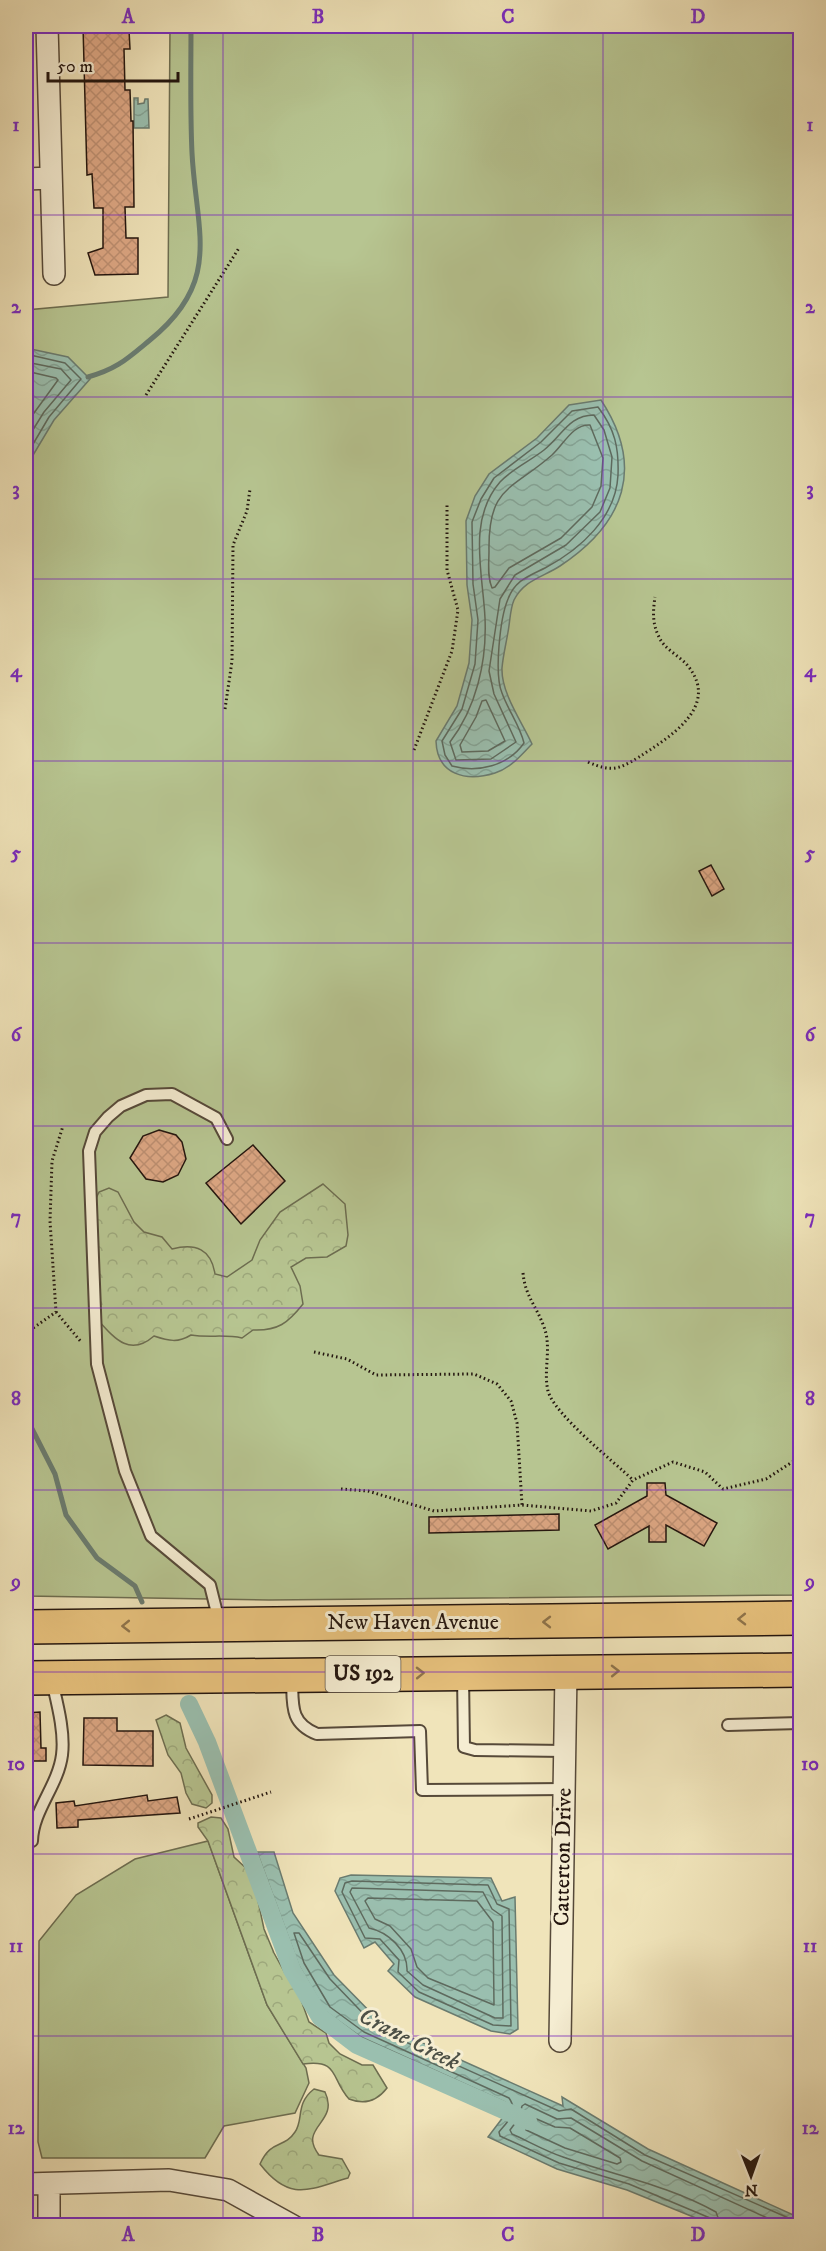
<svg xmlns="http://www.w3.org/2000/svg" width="826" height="2251" font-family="'IM FELL DW Pica',serif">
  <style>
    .grass { fill: #b7c591; stroke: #6d6d50; stroke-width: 1.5 }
    .forest { fill: url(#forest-crowns); stroke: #6d6d50; stroke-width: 1.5 }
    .water { fill: url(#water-waves); stroke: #6a7b6f; stroke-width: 1.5 }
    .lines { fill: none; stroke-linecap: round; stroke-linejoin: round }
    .shore { stroke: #5e6a5e; stroke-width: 1.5 }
    .stream { stroke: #6a7b6f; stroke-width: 5 }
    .canal { stroke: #9abfaf; stroke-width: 18 }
    .building { fill: url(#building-cross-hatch); stroke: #23150e; stroke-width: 1.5 }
    .service-casing { stroke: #564939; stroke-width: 14 }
    .minor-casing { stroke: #564939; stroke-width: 24 }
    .primary-casing { stroke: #23150e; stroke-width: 36 }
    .path { stroke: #23150e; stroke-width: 3; stroke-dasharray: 1.5 3; stroke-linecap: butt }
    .service { stroke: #f5edd2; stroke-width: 10 }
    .minor { stroke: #f5edd2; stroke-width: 21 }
    .primary { stroke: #e8c27d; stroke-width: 33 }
    .oneway { stroke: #8f744b }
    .grid { fill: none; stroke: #7b2cbf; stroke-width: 1.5; stroke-opacity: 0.55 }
    .labels { text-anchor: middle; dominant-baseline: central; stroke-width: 6; stroke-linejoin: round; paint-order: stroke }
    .shield { fill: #f5edd2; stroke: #625649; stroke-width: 1.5 }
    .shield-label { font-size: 21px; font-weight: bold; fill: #23150e }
    .street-label { font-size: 22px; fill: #23150e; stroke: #f5edd2 }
    .water-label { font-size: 24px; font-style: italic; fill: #4d5046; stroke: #f5edd2 }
    .neatline { fill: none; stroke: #7b2cbf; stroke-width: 2 }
    .grid-label { font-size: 20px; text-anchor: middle; font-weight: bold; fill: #7b2cbf }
  </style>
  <defs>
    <pattern id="forest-crowns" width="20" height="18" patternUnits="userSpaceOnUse" patternTransform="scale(1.5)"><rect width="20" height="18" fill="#b7c591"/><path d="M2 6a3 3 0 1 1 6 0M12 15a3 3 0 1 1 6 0" fill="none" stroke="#9da87c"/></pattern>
    <pattern id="water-waves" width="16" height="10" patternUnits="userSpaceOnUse" patternTransform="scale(1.5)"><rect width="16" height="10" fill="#9abfaf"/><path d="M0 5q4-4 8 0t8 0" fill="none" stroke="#84a395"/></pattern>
    <pattern id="building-cross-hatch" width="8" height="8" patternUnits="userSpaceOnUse" patternTransform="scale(1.5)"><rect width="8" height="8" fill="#dda784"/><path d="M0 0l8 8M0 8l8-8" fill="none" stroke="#bd8f71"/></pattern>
  </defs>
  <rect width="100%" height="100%" fill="#f0e4ba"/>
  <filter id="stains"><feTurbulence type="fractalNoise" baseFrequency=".00333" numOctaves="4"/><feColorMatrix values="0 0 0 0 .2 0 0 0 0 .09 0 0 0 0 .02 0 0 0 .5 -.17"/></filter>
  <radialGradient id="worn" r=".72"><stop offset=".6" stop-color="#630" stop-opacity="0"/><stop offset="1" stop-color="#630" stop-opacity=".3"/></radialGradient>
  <path class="grass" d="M 170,26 L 800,26 L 800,1595 L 269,1600 L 26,1596 L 26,310 L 168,297 Z
    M 208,1841 L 267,2005 L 306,2068 L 309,2083 L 295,2113 L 224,2126 L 205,2158 L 42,2158 L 38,2142 L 39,1941 L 76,1895 L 135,1859 Z"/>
  <path class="forest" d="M 323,1184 L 345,1204 L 348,1235 L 346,1246 L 327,1257 L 306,1258 L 291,1267 L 300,1286 L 303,1304 C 288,1323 278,1331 253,1330 L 242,1338 C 225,1334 209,1338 191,1335 C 178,1343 169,1341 154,1336 C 130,1357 115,1339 98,1320 L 94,1203 L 99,1192 L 109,1188 L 118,1192 L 134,1222 L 144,1232 L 162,1237 L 172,1249 C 196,1243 211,1249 215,1274 L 227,1277 L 252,1260 L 260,1240 L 280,1212 Z
    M 166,1715 L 180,1723 L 186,1748 L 212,1795 L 212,1803 L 206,1808 L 192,1804 L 186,1793 L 181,1773 L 168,1755 L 156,1720 Z
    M 211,1817 L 221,1818 L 228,1829 L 234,1857 L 248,1870 L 254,1882 L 264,1929 L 274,1953 L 285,1973 L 295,1983 L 309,2022 L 326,2033 L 329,2043 L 340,2054 L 362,2065 L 373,2065 L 387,2088 C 377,2101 364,2105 349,2099 C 330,2078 340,2059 303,2064 L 267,2005 L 208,1841 L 198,1827 L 198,1823 Z
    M 314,2089 L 325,2092 C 340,2123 297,2127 319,2155 L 342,2159 L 350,2173 L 348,2178 C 310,2189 290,2203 260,2164 C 271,2139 284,2149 295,2132 C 304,2119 295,2104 314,2089 Z"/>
  <path class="water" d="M 134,98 L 138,98 L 138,104 L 144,103 L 145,99 L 148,99 L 149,128 L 134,128 Z
    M 26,348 L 68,357 L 90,379 L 54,420 L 26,467 Z
    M 601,400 C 645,467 625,523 560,566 C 543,577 524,580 514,600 C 510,609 510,622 508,632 C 506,644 503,656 502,668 C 501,693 522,722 532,744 C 521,755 511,768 495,773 C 466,782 437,775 436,741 L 457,706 L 469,663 L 472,620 L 467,585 L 466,521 L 475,496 L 489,474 L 537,438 L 569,405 Z
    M 257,1852 L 274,1852 L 293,1913 L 334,1975 L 383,2025 L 563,2106 L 562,2097 L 648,2149 L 800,2218 L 800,2225 L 713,2225 L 627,2190 L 557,2169 L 488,2137 L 507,2112 L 505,2102 L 361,2037 L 325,2011 L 299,1966 Z
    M 351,1875 L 491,1878 L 502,1901 L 515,1897 L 518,2029 L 510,2034 L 491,2031 L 415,1997 L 388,1971 L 394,1964 L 375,1942 L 364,1948 L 335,1891 L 340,1878 Z"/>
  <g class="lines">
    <path class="shore" d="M 26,354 L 65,363 L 81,379 L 49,417 L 26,456
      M 26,362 L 61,369 L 71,380 L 44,412 L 26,441
      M 26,371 L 56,378 L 58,380 L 26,424
      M 598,407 C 615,429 619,448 618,475 C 616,517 581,549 545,568 C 529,576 515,580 508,599 C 500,618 494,674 502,693 C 508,710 520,726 524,743 C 508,766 478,773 452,766 L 445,755 L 442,741 L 462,709 L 475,664 L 478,620 L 473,584 L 472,522 L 481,499 L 494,478 L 541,442 L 572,411 Z
      M 594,415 L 604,430 L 612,457 L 610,488 L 600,512 L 566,545 L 515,575 L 500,599 L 489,671 L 494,694 L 516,742 L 491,759 L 456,760 L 450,742 C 476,708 487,662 485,618 C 483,573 467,520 500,482 C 512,469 530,461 544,450 C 562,436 569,415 594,415 Z
      M 590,425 L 603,458 L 601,486 L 592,507 L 561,538 L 509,568 L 495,587 L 492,588 C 487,577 489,563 489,551 C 488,486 511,491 552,455 C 564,444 573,424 590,425 Z
      M 486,700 L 505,741 L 488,751 L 462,752 L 460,745 L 476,717 L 482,701 Z
      M 352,1881 L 488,1885 L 497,1904 L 509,1909 L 511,2026 L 493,2025 L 419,1992 L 398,1972 L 399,1960 L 380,1939 L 365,1938 L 342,1892 L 345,1883 Z
      M 352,1888 L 483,1892 L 492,1909 L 502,1916 L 503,2018 L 495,2018 L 423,1985 L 407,1971 C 408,1950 388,1932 369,1928 L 350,1892 Z
      M 368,1898 L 477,1901 L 493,1922 L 494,2005 L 428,1978 L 417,1967 L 411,1949 L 390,1926 L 375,1919 L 365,1901 Z
      M 532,2117 L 555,2127 L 570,2128 L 620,2158 L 621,2162 L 617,2164 L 565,2148 L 526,2130 L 525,2126 Z
      M 714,2226 L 710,2218 L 629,2184 L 559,2163 L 500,2136 L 499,2132 C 508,2121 519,2112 509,2098 L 364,2032 L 330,2007 L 304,1963 L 294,1933 L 299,1933 L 330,1979 L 379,2030 L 559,2111 L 571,2109 L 645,2155 L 800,2223
      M 721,2226 L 716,2212 C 668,2185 613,2175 563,2157 C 545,2151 528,2141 512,2134 L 510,2130 L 519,2118 L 522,2106 L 525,2104 L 557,2119 L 571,2118 L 642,2161 L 785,2226"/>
    <path class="stream" d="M 88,377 C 117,369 127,359 150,340 C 223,281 196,232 192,153 C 190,111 191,68 191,26
      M 26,1417 L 55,1474 L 66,1515 L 97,1558 L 135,1586 L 142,1602"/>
    <path class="canal" d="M 189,1704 L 207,1742 L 292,1970 L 320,2017 L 357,2045 L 528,2121"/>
  </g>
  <path class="building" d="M 83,26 L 111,26 L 111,31 L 129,30 L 130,49 L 124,49 L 125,90 L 130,90 L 131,121 L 133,121 L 134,207 L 125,207 L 126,238 L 138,238 L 138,274 L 95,275 L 88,253 L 103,248 L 103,208 L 94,208 L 92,174 L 87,175 Z
    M 711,865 L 724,889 L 712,896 L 699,871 Z
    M 159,1130 L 176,1135 L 182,1142 L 186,1159 L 178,1175 L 163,1182 L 146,1179 L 130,1158 L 143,1136 Z
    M 253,1145 L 285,1181 L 241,1224 L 206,1183 Z
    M 647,1483 L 665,1483 L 666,1495 L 717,1523 L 704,1546 L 666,1525 L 666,1542 L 649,1542 L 649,1526 L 608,1549 L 595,1525 L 647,1496 Z
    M 559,1514 L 559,1530 L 429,1533 L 429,1517 Z
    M 40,1712 L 41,1748 L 46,1748 L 46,1761 L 30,1761 L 30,1755 L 26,1755 L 26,1713 Z
    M 84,1718 L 117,1718 L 117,1731 L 153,1731 L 153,1766 L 83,1765 Z
    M 147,1795 L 148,1801 L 177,1797 L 180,1813 L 78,1820 L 78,1827 L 57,1828 L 56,1803 L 74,1801 L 75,1806 Z"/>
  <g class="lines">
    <defs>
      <path id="service" d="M 219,1621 L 210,1585 L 151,1536 L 125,1471 L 97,1364 L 89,1151 L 95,1132 L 108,1117 L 121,1106 L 146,1095 L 172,1094 L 216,1118 L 227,1139
        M 463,1676 L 464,1747 L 475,1750 L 565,1751
        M 292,1678 C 293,1704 289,1723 317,1734 L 420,1731 L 422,1790 L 564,1789
        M 728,1725 L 800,1723
        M 32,1841 C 33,1810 58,1786 62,1755 C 65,1732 57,1703 52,1681"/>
      <path id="minor" d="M 47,26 L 54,274
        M 26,179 L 51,178
        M 560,2041 L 566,1672
        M 26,2184 L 169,2180 L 228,2190 L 293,2226
        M 49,2184 L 49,2226"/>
      <path id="primary" d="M 26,1627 L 800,1618
        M 26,1678 L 800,1670"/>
    </defs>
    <use href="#service" class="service-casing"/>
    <use href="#minor" class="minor-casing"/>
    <use href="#primary" class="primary-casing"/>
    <path class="path" d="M 784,29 L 784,26
      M 146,395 L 239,248
      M 225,709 L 232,661 L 233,545 L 247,511 L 250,489
      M 414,750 L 452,651 L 458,610 L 447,570 L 447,505
      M 588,762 C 611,772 618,770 639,757 C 668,738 721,707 688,666 C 680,656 664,649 659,637 C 652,623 653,611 655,597
      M 523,1273 C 525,1296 537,1307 544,1327 C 552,1348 543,1370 548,1391 C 554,1414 614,1462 633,1480
      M 56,1312 L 82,1343
      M 26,1333 L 56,1312 L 50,1221 L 52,1161 L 63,1126
      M 314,1352 L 347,1359 L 376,1375 L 474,1374 L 497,1384 L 511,1401 L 517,1423 L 522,1505
      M 341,1489 L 368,1491 L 434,1511 L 522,1505 L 591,1511 L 616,1503 L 633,1480 L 673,1462 L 705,1472 L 723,1489 L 766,1479 L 800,1457
      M 189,1819 L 271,1792"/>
    <use href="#service" class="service"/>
    <use href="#minor" class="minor"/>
    <use href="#primary" class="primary"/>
  </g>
  <defs><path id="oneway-chevron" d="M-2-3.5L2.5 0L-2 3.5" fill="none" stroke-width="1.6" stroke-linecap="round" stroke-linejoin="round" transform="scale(1.5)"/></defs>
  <g class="oneway">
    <use href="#oneway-chevron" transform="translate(742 1619) rotate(179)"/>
    <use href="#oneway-chevron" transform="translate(547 1622) rotate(180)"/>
    <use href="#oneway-chevron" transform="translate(126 1626) rotate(179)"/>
    <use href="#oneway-chevron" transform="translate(615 1671) rotate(-1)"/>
    <use href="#oneway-chevron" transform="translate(420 1673) rotate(-1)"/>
  </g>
  <path class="grid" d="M 223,26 L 223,2226M 413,26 L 413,2226M 603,26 L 603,2226M 26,215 L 800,215M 26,397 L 800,397M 26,579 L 800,579M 26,761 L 800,761M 26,943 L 800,943M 26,1126 L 800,1126M 26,1308 L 800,1308M 26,1490 L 800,1490M 26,1672 L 800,1672M 26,1854 L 800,1854M 26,2036 L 800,2036"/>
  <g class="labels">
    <rect class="shield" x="325.5" y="1656" width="75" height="36" rx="4.5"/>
    <g class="shield-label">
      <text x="363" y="1674">US 192</text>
    </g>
    <g class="street-label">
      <text x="413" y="1622">New Haven Avenue</text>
      <text transform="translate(563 1857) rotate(-89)">Catterton Drive</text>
    </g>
    <g class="water-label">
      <text transform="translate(409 2039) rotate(27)">Crane Creek</text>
    </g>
  </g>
  <rect width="826" height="2251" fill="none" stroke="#f0e4ba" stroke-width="66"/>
  <g transform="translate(751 2176) rotate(179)" stroke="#f5edd2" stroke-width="4.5" paint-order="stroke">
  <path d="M0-4.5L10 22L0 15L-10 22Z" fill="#23150e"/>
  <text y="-9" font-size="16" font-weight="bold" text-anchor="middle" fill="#23150e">N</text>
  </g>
  <path d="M48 72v9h130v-9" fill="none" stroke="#23150e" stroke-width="3"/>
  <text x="57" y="72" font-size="18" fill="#23150e" stroke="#f5edd2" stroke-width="4.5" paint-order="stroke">50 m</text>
  <rect x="33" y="33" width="760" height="2185" class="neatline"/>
  <g class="grid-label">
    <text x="128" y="23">A</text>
    <text x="318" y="23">B</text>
    <text x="508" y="23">C</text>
    <text x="698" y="23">D</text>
    <text x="16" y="131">1</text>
    <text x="810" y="131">1</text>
    <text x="16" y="313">2</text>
    <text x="810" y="313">2</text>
    <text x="16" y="495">3</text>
    <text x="810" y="495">3</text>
    <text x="16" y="677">4</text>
    <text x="810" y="677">4</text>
    <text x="16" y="859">5</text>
    <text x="810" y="859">5</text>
    <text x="16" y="1041">6</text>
    <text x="810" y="1041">6</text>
    <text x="16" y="1223">7</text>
    <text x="810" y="1223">7</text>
    <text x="16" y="1405">8</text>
    <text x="810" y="1405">8</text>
    <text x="16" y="1588">9</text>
    <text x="810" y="1588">9</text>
    <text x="16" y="1770">10</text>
    <text x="810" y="1770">10</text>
    <text x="16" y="1952">11</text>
    <text x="810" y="1952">11</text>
    <text x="16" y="2134">12</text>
    <text x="810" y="2134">12</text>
    <text x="128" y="2241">A</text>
    <text x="318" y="2241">B</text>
    <text x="508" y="2241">C</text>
    <text x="698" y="2241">D</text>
  </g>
  <rect width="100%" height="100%" filter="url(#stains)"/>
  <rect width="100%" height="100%" fill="url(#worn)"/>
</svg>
